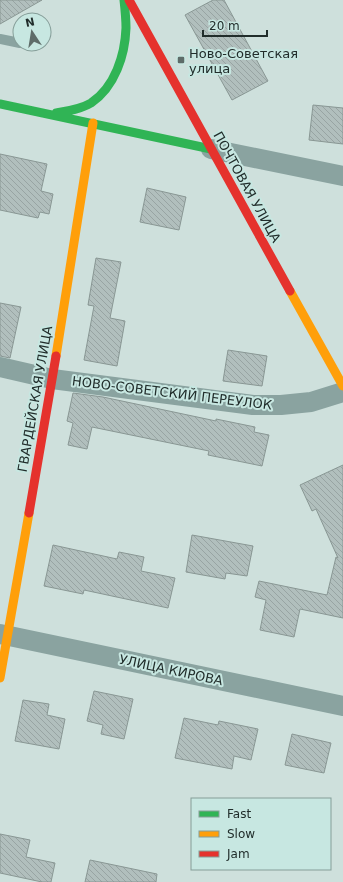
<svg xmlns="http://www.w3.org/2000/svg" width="343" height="882" font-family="'DejaVu Sans',sans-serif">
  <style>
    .building { fill: url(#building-back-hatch); stroke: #899794 }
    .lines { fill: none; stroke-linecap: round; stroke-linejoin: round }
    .lane { stroke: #8aa3a0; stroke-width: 10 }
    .street { stroke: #8aa3a0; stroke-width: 20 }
    .fast { stroke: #30b455; stroke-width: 9 }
    .slow { stroke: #ff9f0a; stroke-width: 9 }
    .jam { stroke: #e5322d; stroke-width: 9 }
    .poi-dot { fill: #5e6c69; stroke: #c7e7e1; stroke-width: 1.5 }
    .labels { text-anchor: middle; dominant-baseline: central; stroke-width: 4; stroke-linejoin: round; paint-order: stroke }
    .poi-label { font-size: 13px; fill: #212d2b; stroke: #c7e7e1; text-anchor: start }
    .street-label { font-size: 13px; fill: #212d2b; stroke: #c7e7e1 }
  </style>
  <defs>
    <pattern id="building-back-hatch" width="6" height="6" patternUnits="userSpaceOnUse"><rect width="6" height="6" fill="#b1bfbd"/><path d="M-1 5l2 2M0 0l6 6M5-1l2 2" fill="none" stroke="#98a4a3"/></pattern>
  </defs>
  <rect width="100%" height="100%" fill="#cee0dc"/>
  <path class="building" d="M 0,0 L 42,0 L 0,24 Z
    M 213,0 L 224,0 L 268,81 L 232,100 L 185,15 Z
    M 313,105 L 343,108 L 343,144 L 309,140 Z
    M 0,154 L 47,164 L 41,191 L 53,194 L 49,214 L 40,212 L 38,218 L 0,210 Z
    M 147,188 L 186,197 L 179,230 L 140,222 Z
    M 96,258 L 121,262 L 110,318 L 125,321 L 117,366 L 84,360 L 94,306 L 88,305 Z
    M 0,303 L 21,307 L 10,358 L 0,356 Z
    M 228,350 L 267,356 L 262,386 L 223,381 Z
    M 73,393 L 103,397 L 216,421 L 216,419 L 255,427 L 254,432 L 269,435 L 262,466 L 208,455 L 209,451 L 92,427 L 87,449 L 68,445 L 73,423 L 67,421 Z
    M 343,465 L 343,618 L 300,609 L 294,637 L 260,630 L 266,600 L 255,597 L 259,581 L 327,595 L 336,557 L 338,558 L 316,509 L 312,511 L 300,485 Z
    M 192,535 L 253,546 L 247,576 L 226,573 L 225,579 L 186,572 Z
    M 53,545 L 117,559 L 119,552 L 144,557 L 141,571 L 175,578 L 168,608 L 84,590 L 83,594 L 44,586 Z
    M 94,691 L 133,699 L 124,739 L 101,734 L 103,725 L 87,721 Z
    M 23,700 L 49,704 L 47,715 L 65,719 L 59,749 L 15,741 Z
    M 184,718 L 218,725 L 219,721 L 258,729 L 251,760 L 234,756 L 232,769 L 175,758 Z
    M 292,734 L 331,743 L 324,773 L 285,765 Z
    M 0,834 L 30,840 L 26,857 L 55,863 L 51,882 L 42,882 L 0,873 Z
    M 90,860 L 157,874 L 156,882 L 85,882 Z"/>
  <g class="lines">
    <path class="lane" d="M 0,39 L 20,43"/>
    <path class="street" d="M 211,149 L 343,176
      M 0,367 L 52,379 L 253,405 L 281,405 L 311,402 L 343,392
      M 0,634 L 343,706"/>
    <path class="fast" d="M 0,104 L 211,149
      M 56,113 C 68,111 81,109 91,103 C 115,87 125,55 126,28 C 126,18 125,9 124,0"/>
    <path class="slow" d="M 290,291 L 343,386
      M 56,356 L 93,123
      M 0,678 L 29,513"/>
    <path class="jam" d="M 129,0 L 290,291
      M 29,513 L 56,356"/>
  </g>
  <rect class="poi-dot" x="177" y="56" width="8" height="8" rx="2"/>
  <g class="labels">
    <g class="poi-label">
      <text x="189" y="53">Ново-Советская<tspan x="189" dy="15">улица</tspan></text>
    </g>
    <g class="street-label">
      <text transform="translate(247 187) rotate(61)">ПОЧТОВАЯ УЛИЦА</text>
      <text transform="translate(172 393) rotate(7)">НОВО-СОВЕТСКИЙ ПЕРЕУЛОК</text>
      <text transform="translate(35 399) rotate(-80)">ГВАРДЕЙСКАЯ УЛИЦА</text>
      <text transform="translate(171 670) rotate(12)">УЛИЦА КИРОВА</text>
    </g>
  </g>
  <rect x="191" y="798" width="140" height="72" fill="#c7e7e1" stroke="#859d98"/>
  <rect x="199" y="811" width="20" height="6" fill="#30b455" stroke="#859d98"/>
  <text x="227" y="818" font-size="12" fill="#212d2b">Fast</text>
  <rect x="199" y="831" width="20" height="6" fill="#ff9f0a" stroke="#859d98"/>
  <text x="227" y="838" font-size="12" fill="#212d2b">Slow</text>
  <rect x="199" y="851" width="20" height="6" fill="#e5322d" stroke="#859d98"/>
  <text x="227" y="858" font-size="12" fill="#212d2b">Jam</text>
  <g transform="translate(32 32) rotate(348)"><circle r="19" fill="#c7e7e1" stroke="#859d98"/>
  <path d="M0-3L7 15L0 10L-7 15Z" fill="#5e6c69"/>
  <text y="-6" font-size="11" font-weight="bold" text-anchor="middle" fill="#212d2b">N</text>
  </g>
  <path d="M203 30v6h64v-6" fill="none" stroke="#212d2b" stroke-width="2"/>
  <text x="209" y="30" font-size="12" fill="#212d2b" stroke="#c7e7e1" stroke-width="3" paint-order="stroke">20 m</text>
</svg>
